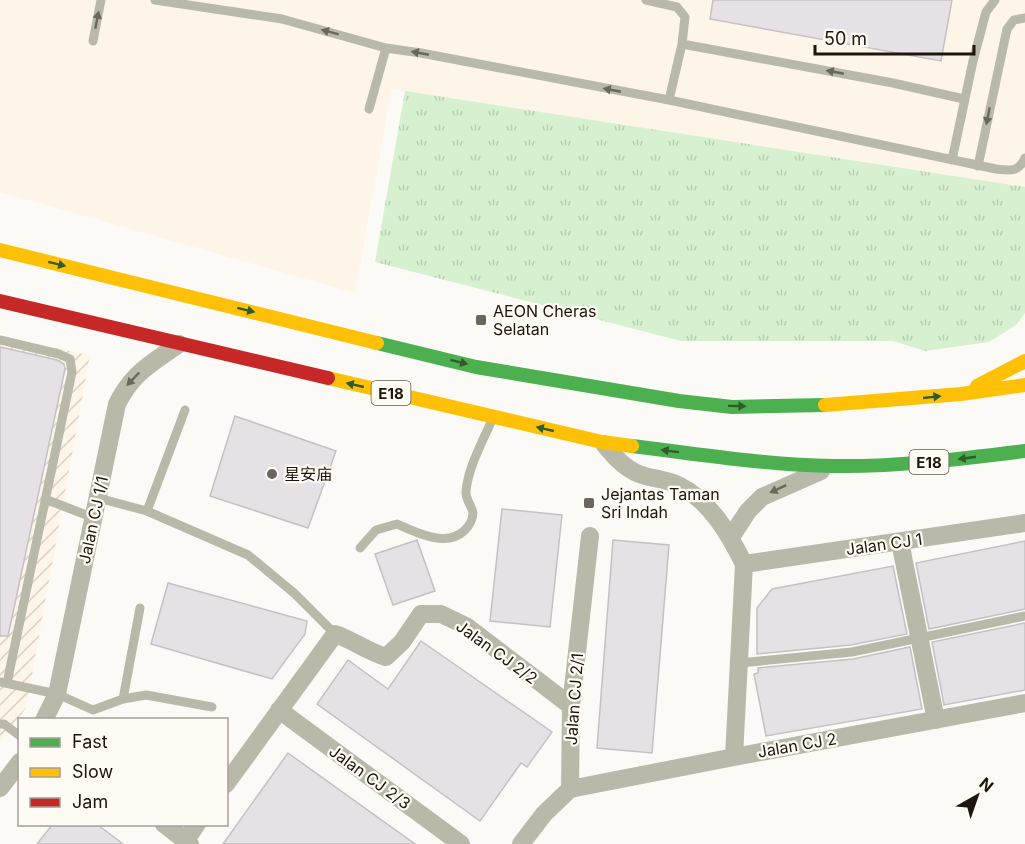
<svg xmlns="http://www.w3.org/2000/svg" width="1025" height="844" font-family="Inter,'Noto Sans SC',sans-serif">
  <style>
    .built { fill: #fdf5e8 }
    .industrial { fill: url(#industrial-furrows) }
    .grass { fill: url(#grass-tufts) }
    .building { fill: #e5e1e5; stroke: #c4c0c4; stroke-width: 1.5 }
    .lines { fill: none; stroke-linecap: round; stroke-linejoin: round }
    .lane { stroke: #b8b9a9; stroke-width: 9 }
    .street { stroke: #b8b9a9; stroke-width: 18 }
    .fast { stroke: #4caf50; stroke-width: 14 }
    .slow { stroke: #ffc107; stroke-width: 14 }
    .jam { stroke: #c62828; stroke-width: 14 }
    .oneway { fill: #6a685a }
    .oneway2 { fill: #325b2b }
    .poi-dot { fill: #6a665e; stroke: #fefbf5; stroke-width: 2 }
    .labels { text-anchor: middle; dominant-baseline: central; stroke-width: 4.5; stroke-linejoin: round; paint-order: stroke }
    .shield { fill: #fefbf5; stroke: #605b52; stroke-width: 1.5 }
    .shield-label { font-size: 15px; font-weight: bold; fill: #1c160c }
    .poi-label { font-size: 16px; fill: #1c160c; stroke: #fefbf5; text-anchor: start }
    .street-label { font-size: 16px; fill: #1c160c; stroke: #fefbf5 }
  </style>
  <defs>
    <pattern id="industrial-furrows" width="10" height="10" patternUnits="userSpaceOnUse" patternTransform="scale(1.5)"><rect width="10" height="10" fill="#fdf5e8"/><path d="M-1 1l2-2M0 10L10 0M9 11l2-2" fill="none" stroke="#d8d1c6"/></pattern>
    <pattern id="grass-tufts" width="24" height="20" patternUnits="userSpaceOnUse" patternTransform="scale(1.5)"><rect width="24" height="20" fill="#d7f1d0"/><path d="M3 7l-1-3M5 7V3M7 7l1-3M15 17l-1-3M17 17v-4M19 17l1-3" fill="none" stroke="#b8ceb1"/></pattern>
  </defs>
  <rect width="100%" height="100%" fill="#fcfaf7"/>
  <path class="built" d="M 0,0 L 1025,0 L 1025,189 L 392,89 L 355,293 L 0,192 Z"/>
  <path class="industrial" d="M 0,337 L 90,355 L 26,708 L 0,743 Z"/>
  <path class="grass" d="M 405,91 L 1025,187 L 1025,313 L 1016,325 L 989,342 L 925,351 L 893,341 L 681,341 L 375,262 Z"/>
  <path class="building" d="M 713,0 L 952,0 L 941,61 L 710,19 Z
    M 0,347 L 57,360 L 64,364 L 65,369 L 8,636 L 0,636 Z
    M 235,416 L 336,451 L 308,528 L 210,496 Z
    M 502,509 L 562,515 L 550,627 L 490,621 Z
    M 417,540 L 435,591 L 393,605 L 375,554 Z
    M 613,540 L 669,545 L 652,753 L 597,748 Z
    M 1025,541 L 1025,609 L 929,629 L 916,563 Z
    M 893,566 L 907,634 L 851,645 L 757,654 L 757,608 L 772,589 Z
    M 168,583 L 307,621 L 305,634 L 272,679 L 151,644 Z
    M 1025,623 L 1025,690 L 944,705 L 932,642 Z
    M 421,641 L 552,732 L 527,767 L 521,763 L 480,821 L 317,704 L 348,660 L 388,689 Z
    M 910,647 L 922,709 L 766,736 L 754,674 L 758,673 L 758,668 L 853,659 Z
    M 288,753 L 415,844 L 223,844 Z
    M 52,825 L 98,825 L 123,844 L 37,844 Z"/>
  <g class="lines">
    <path class="lane" d="M 155,0 L 282,19 L 386,48 L 421,53 L 669,100 L 996,169 C 1010,171 1019,172 1025,158
      M 646,0 L 677,7 L 685,17 L 682,44 L 669,100
      M 93,41 L 101,0
      M 682,44 L 893,83 L 964,99
      M 369,109 L 386,48
      M 952,160 L 973,61 L 986,12 L 995,0
      M 978,166 L 1007,29 L 1014,20 L 1025,18
      M 0,340 L 59,354 L 70,359 L 72,372 L 7,683
      M 98,498 L 147,511 L 185,410
      M 45,499 L 94,518
      M 147,511 L 248,555 L 294,593 L 335,634
      M 360,548 L 376,530 L 397,524 C 417,533 447,548 465,530 C 469,526 473,519 473,513 C 472,506 465,499 466,491 C 468,468 482,443 491,422
      M 740,663 L 852,652 L 1025,616
      M 0,682 L 57,694 L 93,710 L 123,699 L 146,695 L 212,707
      M 123,699 L 140,608
      M 0,724 L 4,724 L 20,736"/>
    <path class="street" d="M 604,444 C 614,456 624,468 639,474 C 652,479 668,479 680,486 C 711,502 729,534 744,564 L 734,757
      M 731,537 L 748,511 L 762,497 L 821,471
      M 900,542 L 936,720
      M 744,564 L 1025,523
      M 279,710 L 461,844
      M 44,720 L 57,694 L 117,404 C 133,372 151,364 179,344
      M 226,784 L 335,634 C 353,640 368,652 386,657 L 402,642 L 421,614 L 441,614 L 466,626 L 571,706
      M 0,788 L 20,762
      M 570,789 L 734,757 L 1025,703
      M 164,824 L 190,844
      M 186,840 L 197,824
      M 521,844 L 544,814 L 570,789 L 571,706 L 590,536"/>
    <path class="fast" d="M 377,343 L 476,367 L 679,401 L 732,407 L 825,405
      M 632,446 C 698,454 766,465 833,466 C 897,467 961,459 1025,451"/>
    <path class="slow" d="M 0,250 L 377,343
      M 328,378 L 602,442 L 632,446
      M 977,386 L 1025,361
      M 825,405 L 961,394 L 1025,385"/>
    <path class="jam" d="M 0,301 L 328,378"/>
  </g>
  <defs><path id="oneway-solid" d="M-6-.8H1V-3.2L6.5 0L1 3.2V.8H-6Z" transform="scale(1.5)"/></defs>
  <g class="oneway">
    <use href="#oneway-solid" transform="translate(97 20) rotate(-79)"/>
    <use href="#oneway-solid" transform="translate(330 32) rotate(-165)"/>
    <use href="#oneway-solid" transform="translate(420 53) rotate(-169)"/>
    <use href="#oneway-solid" transform="translate(835 72) rotate(-169)"/>
    <use href="#oneway-solid" transform="translate(612 90) rotate(-169)"/>
    <use href="#oneway-solid" transform="translate(988 116) rotate(101)"/>
    <use href="#oneway-solid" transform="translate(133 379) rotate(134)"/>
    <use href="#oneway-solid" transform="translate(778 489) rotate(155)"/>
  </g>
  <g class="oneway2">
    <use href="#oneway-solid" transform="translate(57 264) rotate(14)"/>
    <use href="#oneway-solid" transform="translate(246 310) rotate(14)"/>
    <use href="#oneway-solid" transform="translate(459 362) rotate(14)"/>
    <use href="#oneway-solid" transform="translate(355 385) rotate(-167)"/>
    <use href="#oneway-solid" transform="translate(932 397) rotate(-6)"/>
    <use href="#oneway-solid" transform="translate(737 406) rotate(1)"/>
    <use href="#oneway-solid" transform="translate(545 429) rotate(-167)"/>
    <use href="#oneway-solid" transform="translate(670 451) rotate(-173)"/>
    <use href="#oneway-solid" transform="translate(967 458) rotate(172)"/>
  </g>
  <g class="poi-dot">
    <rect x="475" y="314" width="12" height="12" rx="3"/>
    <circle cx="272" cy="474" r="6"/>
    <rect x="583" y="497" width="12" height="12" rx="3"/>
  </g>
  <g class="labels">
    <g class="shield">
      <rect x="371.5" y="381" width="39" height="24" rx="4.5"/>
      <rect x="909.5" y="450" width="39" height="24" rx="4.5"/>
    </g>
    <g class="shield-label">
      <text x="391" y="393">E18</text>
      <text x="929" y="462">E18</text>
    </g>
    <g class="poi-label">
      <text x="493" y="311">AEON Cheras<tspan x="493" dy="18">Selatan</tspan></text>
      <text x="284" y="474">星安庙</text>
      <text x="601" y="494">Jejantas Taman<tspan x="601" dy="18">Sri Indah</tspan></text>
    </g>
    <g class="street-label">
      <text transform="translate(93 520) rotate(-78)">Jalan CJ 1/1</text>
      <text transform="translate(884 544) rotate(-8)">Jalan CJ 1</text>
      <text transform="translate(497 652) rotate(36)">Jalan CJ 2/2</text>
      <text transform="translate(574 699) rotate(-86)">Jalan CJ 2/1</text>
      <text transform="translate(797 745) rotate(-10)">Jalan CJ 2</text>
      <text transform="translate(370 777) rotate(36)">Jalan CJ 2/3</text>
    </g>
  </g>
  <rect x="18" y="718" width="210" height="108" fill="#fefbf5" stroke="#a49f98" stroke-width="1.5"/>
  <rect x="30" y="738" width="30" height="9" fill="#4caf50" stroke="#a49f98" stroke-width="1.5"/>
  <text x="72" y="748" font-size="18" fill="#1c160c">Fast</text>
  <rect x="30" y="768" width="30" height="9" fill="#ffc107" stroke="#a49f98" stroke-width="1.5"/>
  <text x="72" y="778" font-size="18" fill="#1c160c">Slow</text>
  <rect x="30" y="798" width="30" height="9" fill="#c62828" stroke="#a49f98" stroke-width="1.5"/>
  <text x="72" y="808" font-size="18" fill="#1c160c">Jam</text>
  <g transform="translate(977 796) rotate(40)" stroke="#fefbf5" stroke-width="4.5" paint-order="stroke">
  <path d="M0-4.5L10 22L0 15L-10 22Z" fill="#1c160c"/>
  <text y="-9" font-size="16" font-weight="bold" text-anchor="middle" fill="#1c160c">N</text>
  </g>
  <path d="M815 45v9h159v-9" fill="none" stroke="#1c160c" stroke-width="3"/>
  <text x="824" y="45" font-size="18" fill="#1c160c" stroke="#fefbf5" stroke-width="4.5" paint-order="stroke">50 m</text>
</svg>
